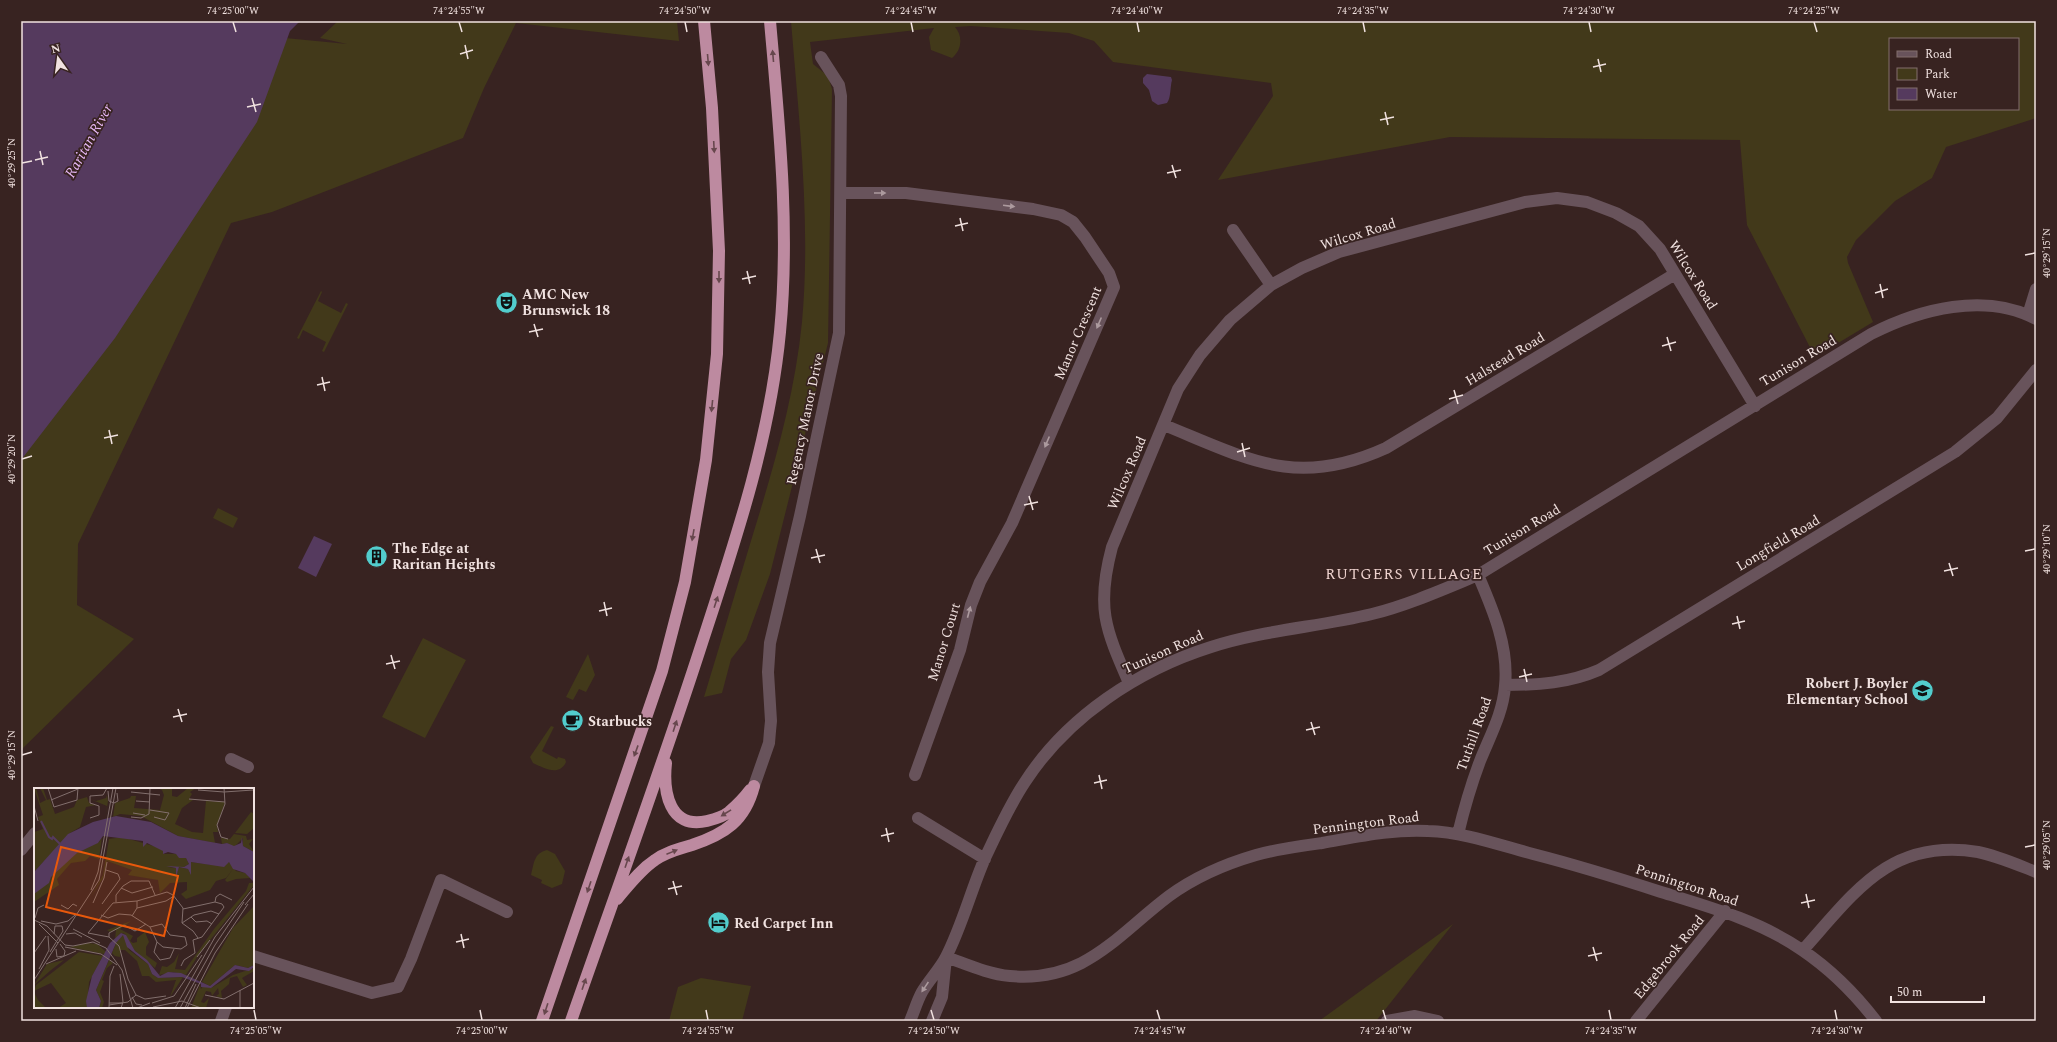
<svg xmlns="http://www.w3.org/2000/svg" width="2057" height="1042" font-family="Spectral,serif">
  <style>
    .green { fill: #42391a; fill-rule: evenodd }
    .water { fill: #553a5e }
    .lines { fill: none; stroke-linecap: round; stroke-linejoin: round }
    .minor { stroke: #68535b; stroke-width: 12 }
    .highway { stroke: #bd8aa0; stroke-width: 12 }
    .oneway { fill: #67474d }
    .oneway2 { fill: #ac9a9e }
    .ticks { fill: none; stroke: #f1e2e0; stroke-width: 1.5 }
    .labels { text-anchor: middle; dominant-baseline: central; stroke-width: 3.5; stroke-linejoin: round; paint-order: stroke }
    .street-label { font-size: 14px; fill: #f1e2e0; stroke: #382321 }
    .poi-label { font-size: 14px; font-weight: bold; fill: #f1e2e0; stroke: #382321; text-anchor: start }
    .water-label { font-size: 15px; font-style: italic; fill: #e7b8f6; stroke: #382321 }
    .neighbourhood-label { font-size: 15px; letter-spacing: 1px; fill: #eed2ce; stroke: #382321 }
    .inset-river { fill: none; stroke: #553a5e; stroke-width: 2 }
    .inset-road { fill: none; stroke: #826f6d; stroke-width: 1 }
    .view { fill: #e8590c; fill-opacity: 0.15; stroke: #e8590c; stroke-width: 2 }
    .inset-edge { fill: none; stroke: #f1e2e0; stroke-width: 2 }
    .neatline { fill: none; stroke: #f1e2e0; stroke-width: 1.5 }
    .ticks-label { font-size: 10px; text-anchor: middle; fill: #f1e2e0 }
  </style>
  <rect width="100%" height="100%" fill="#382321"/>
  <path class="green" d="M 338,21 L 677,21 L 679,41 L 516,23 L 484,88 L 463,138 L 272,212 L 231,223 L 78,544 L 77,605 L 134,639 L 21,750 L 21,417 L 285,38 L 347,44 L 320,38 Z
    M 791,21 L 2036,21 L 2036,118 L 1946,147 L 1932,178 L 1895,201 L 1856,240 L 1847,257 L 1848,263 L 1873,322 L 1815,357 L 1747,225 L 1740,140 L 1450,137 L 1218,180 L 1273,96 L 1271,83 L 1113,62 L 1094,41 L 1069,33 L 971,26 L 955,27 C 963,36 962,50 952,58 L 931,50 L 929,37 L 934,28 L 810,42 L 813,64 L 828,76 L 832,89 L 828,343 L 770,574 L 746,640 L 731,659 L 722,693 L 704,697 C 721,642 737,586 754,531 C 775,463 795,393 802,322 C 811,223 799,120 791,21 ZM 1890,39 L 2018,39 L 2018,109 L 1890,109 Z
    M 321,291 L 322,292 L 318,301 L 341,313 L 346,303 L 348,304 L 324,352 L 322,351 L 326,342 L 303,330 L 299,339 L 297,338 Z
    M 218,508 L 238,518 L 233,528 L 213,518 Z
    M 423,638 L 466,660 L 425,738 L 382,717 Z
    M 588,654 L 595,675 L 586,692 L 579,689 L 573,700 L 566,697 Z
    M 551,726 L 554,727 L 542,751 L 557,759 L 558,757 L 565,759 L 566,762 C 559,777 544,768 533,763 L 530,757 Z
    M 547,850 L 555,854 L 565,871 L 562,884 L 552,888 L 541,883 L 542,880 L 531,875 C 534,863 534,853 547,850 Z
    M 1453,924 L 1376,1021 L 1319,1021 Z
    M 701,978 L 751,986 L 742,1021 L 669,1021 L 678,987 Z"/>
  <path class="water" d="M 21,21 L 300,21 L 290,31 L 257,122 L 115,338 L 21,460 Z
    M 1147,74 L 1171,77 L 1172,80 C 1170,87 1171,98 1167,103 L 1158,105 L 1152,101 L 1149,90 L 1143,83 L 1143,78 Z
    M 314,536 L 332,544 L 316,577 L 298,568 Z"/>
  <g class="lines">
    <path class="minor" d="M 841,193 L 906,193 L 1033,209 L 1061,215 L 1073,222 L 1085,237 L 1109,273 L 1114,287 L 1012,523 L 980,582 L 971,605 L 960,650 L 915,775
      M 1233,230 L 1271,285
      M 2028,315 L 2036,289
      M 1164,425 C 1248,459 1296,489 1386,448 L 1675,274
      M 1129,683 C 1105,628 1096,607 1112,547 L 1178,389 L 1200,355 L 1230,320 L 1271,285 L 1302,268 L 1339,252 L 1525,202 L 1557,198 L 1587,202 L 1616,213 L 1639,226 L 1660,249 L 1755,406
      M 1505,685 C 1539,685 1569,683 1599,670 L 1955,452 L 1997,418 L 2036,370
      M 231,759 L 248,767
      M 754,786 L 769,743 L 770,731 L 771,721 L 768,672 L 770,643 L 800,516 L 839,333 L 841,96 L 839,85 L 821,57
      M 918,818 L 985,859
      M 1458,834 C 1464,809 1471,785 1480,761 C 1490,736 1503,713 1505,686 C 1509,647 1493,610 1478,575
      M 21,850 L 35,833
      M 1803,950 C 1855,892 1890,838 1978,852 C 1998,856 2018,865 2036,872
      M 253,956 L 372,993 L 398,987 L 411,959 L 441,880 L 507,912
      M 946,957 C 966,964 988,974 1010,976 C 1084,983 1116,936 1169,896 C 1195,877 1225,864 1256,855 C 1277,849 1300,846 1322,843 C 1357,837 1392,829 1428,831 C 1464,832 1499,845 1533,854 C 1576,865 1618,878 1661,892 C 1710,907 1760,921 1802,950 C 1830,969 1856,995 1876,1021
      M 221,1021 L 226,1007
      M 910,1021 C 914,1012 917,1001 922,992 C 929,980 940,969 946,957 C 962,926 971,890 985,858 C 997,833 1009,806 1025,782 C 1067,717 1138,670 1211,647 C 1263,630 1319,627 1372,614 C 1408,605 1444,589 1478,575 L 1871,334 C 1920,309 1985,292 2036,319
      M 932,1021 L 942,997 L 946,958
      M 1387,1021 L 1415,1016 L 1438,1021
      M 1636,1021 L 1725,911"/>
    <path class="highway" d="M 666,763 C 663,791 669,830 707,821 C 715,819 723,817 729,812 C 737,805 744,798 750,790
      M 617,899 C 629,885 640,870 655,860 C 666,852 679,849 692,845 C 725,834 745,821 754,786
      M 542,1021 L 662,671 L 685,582 L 706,460 L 717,354 L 719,251 L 712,108 L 704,21
      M 571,1021 C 615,895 661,770 702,643 C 735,542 770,439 780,332 C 790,228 779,124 770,21"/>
  </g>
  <defs><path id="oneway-solid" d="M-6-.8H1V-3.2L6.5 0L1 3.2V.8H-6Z"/></defs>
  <g class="oneway">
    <use href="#oneway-solid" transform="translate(773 56) rotate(-95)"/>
    <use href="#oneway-solid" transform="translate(708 60) rotate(85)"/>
    <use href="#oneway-solid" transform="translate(714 147) rotate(87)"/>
    <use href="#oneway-solid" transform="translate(719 277) rotate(90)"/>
    <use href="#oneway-solid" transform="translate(712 406) rotate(96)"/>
    <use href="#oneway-solid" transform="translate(693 535) rotate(100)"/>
    <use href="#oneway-solid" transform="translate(716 602) rotate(-72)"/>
    <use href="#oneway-solid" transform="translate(675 726) rotate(-72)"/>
    <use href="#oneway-solid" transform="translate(636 751) rotate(110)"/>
    <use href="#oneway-solid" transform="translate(726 813) rotate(148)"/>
    <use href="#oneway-solid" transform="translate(672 852) rotate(-22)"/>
    <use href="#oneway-solid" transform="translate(627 862) rotate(-71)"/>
    <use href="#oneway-solid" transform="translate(589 887) rotate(109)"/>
    <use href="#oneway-solid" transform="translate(584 984) rotate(-71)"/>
    <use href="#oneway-solid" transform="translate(546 1009) rotate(108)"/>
  </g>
  <g class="oneway2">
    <use href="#oneway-solid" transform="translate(880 193)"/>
    <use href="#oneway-solid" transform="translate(1009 206) rotate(7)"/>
    <use href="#oneway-solid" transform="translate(1099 323) rotate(113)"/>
    <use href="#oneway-solid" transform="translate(1047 442) rotate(113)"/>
    <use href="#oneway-solid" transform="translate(969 612) rotate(-75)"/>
    <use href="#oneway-solid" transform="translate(925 987) rotate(124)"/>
  </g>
  <path class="ticks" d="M 233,22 L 236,32M 459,22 L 462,32M 685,22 L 687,32M 911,22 L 913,32M 1137,22 L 1139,32M 1363,22 L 1365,32M 1589,22 L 1591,32M 1814,22 L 1817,32M 465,45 L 468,59M 460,54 L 473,50M 1598,59 L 1601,72M 1593,67 L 1606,64M 252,98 L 256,112M 247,107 L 261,104M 1385,112 L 1388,125M 1380,120 L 1394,117M 40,151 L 43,165M 35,160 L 48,157M 22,163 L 32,161M 1172,165 L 1176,178M 1167,173 L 1181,170M 960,218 L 963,231M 955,226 L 968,223M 2025,255 L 2035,253M 747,271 L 750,284M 742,279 L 756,276M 1880,284 L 1883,298M 1875,293 L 1888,289M 534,324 L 538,337M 529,332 L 543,329M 1667,337 L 1671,351M 1662,346 L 1676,342M 322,377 L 325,391M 317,385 L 330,382M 1454,390 L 1458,404M 1449,399 L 1463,395M 109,430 L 112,444M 104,438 L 118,435M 1242,443 L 1245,457M 1237,452 L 1250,448M 22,459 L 32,456M 1029,496 L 1033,510M 1024,505 L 1038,502M 816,549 L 820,563M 2025,551 L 2035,549M 811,558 L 825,555M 1949,563 L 1953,576M 1944,571 L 1958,568M 604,602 L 607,616M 599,611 L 612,608M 1737,616 L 1740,629M 1732,624 L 1745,621M 391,655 L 395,669M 386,664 L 400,661M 1524,669 L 1527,682M 1519,677 L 1532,674M 178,709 L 182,722M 173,717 L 187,714M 1311,722 L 1315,735M 1306,730 L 1320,727M 22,755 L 32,752M 1099,775 L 1102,789M 1094,783 L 1107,780M 886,828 L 889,842M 881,836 L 894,833M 2025,847 L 2035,845M 673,881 L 677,895M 668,889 L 682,886M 1806,894 L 1809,908M 1801,903 L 1815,900M 461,934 L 464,948M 456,942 L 469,939M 1593,947 L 1597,961M 1588,956 L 1602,953M 254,1010 L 256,1020M 480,1010 L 482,1020M 706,1010 L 708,1020M 931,1010 L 934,1020M 1157,1010 L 1160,1020M 1383,1010 L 1386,1020M 1609,1010 L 1611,1020M 1835,1010 L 1837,1020"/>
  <defs>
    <symbol id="theatre-disc" viewBox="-11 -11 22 22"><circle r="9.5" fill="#52cdcd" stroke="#382321"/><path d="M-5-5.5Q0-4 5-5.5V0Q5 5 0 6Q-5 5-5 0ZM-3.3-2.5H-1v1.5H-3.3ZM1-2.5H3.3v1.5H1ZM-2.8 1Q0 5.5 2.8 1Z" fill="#111"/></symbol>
    <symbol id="building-disc" viewBox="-11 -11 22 22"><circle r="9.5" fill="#52cdcd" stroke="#382321"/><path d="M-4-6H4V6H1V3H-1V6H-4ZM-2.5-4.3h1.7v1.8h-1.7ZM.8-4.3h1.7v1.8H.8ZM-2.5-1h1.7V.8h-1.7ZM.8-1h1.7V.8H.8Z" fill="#111"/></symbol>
    <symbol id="school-disc" viewBox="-11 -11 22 22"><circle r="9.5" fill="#52cdcd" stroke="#382321"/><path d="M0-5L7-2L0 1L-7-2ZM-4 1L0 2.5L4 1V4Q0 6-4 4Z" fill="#111"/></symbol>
    <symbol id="cafe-disc" viewBox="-11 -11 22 22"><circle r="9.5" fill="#52cdcd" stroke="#382321"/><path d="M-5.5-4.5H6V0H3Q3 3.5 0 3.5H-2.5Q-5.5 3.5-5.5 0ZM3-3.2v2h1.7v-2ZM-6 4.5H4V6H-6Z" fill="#111"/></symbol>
    <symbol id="hotel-disc" viewBox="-11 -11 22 22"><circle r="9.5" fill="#52cdcd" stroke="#382321"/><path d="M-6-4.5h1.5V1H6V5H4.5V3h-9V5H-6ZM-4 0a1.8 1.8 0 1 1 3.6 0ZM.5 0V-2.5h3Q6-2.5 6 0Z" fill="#111"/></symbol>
  </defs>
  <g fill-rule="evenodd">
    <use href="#theatre-disc" x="494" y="290" width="25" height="25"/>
    <use href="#building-disc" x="364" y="544" width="25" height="25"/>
    <use href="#school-disc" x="1910" y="678" width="25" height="25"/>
    <use href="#cafe-disc" x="560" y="708" width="25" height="25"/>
    <use href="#hotel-disc" x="706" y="910" width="25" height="25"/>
  </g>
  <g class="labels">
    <g class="street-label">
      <text transform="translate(1358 234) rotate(-17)">Wilcox Road</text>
      <text transform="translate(1693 275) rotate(58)">Wilcox Road</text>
      <text transform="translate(1078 333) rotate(-67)">Manor Crescent</text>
      <text transform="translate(1505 359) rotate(-31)">Halstead Road</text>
      <text transform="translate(1798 361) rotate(-31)">Tunison Road</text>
      <text transform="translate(805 419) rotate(-78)">Regency Manor Drive</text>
      <text transform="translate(1127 473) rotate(-67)">Wilcox Road</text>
      <text transform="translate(1522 530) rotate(-31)">Tunison Road</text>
      <text transform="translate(1778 543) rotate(-31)">Longfield Road</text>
      <text transform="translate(944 642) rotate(-73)">Manor Court</text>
      <text transform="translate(1163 652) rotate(-24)">Tunison Road</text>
      <text transform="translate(1474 734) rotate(-70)">Tuthill Road</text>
      <text transform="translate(1366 823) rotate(-7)">Pennington Road</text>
      <text transform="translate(1687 885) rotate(18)">Pennington Road</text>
      <text transform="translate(1669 957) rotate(-51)">Edgebrook Road</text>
    </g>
    <g class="poi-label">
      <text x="522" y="294">AMC New<tspan x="522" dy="16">Brunswick 18</tspan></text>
      <text x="392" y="548">The Edge at<tspan x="392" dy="16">Raritan Heights</tspan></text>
      <text x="1908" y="683" text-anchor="end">Robert J. Boyler<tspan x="1908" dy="16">Elementary School</tspan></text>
      <text x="588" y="721">Starbucks</text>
      <text x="734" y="923">Red Carpet Inn</text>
    </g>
    <g class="water-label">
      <text transform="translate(89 141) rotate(-61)">Raritan River</text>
    </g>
    <g class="neighbourhood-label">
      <text x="1404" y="574">RUTGERS VILLAGE</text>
    </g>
  </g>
  <g transform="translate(34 788)">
    <rect width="220" height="220" fill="#382321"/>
    <path d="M 0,0 L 2,0 L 6,15 L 12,12 L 6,0 L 9,0 L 13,12 L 16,11 L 21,26 L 40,19 L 43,12 L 53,9 L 55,15 L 62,17 L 52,19 L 46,39 L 36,45 L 0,84 L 0,44 L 9,41 L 4,29 L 9,27 ZM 124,0 L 138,0 L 138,8 L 143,9 L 154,0 L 162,0 L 156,4 L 158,6 L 155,11 L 159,12 L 148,20 L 141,36 L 158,44 L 169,45 L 172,13 L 191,14 L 183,37 L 184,44 L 179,44 L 181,55 L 144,48 L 107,28 L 86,26 L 79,29 L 81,15 L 96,10 L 97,8 L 102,8 L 100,20 L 126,22 L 130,7 L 128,2 ZM 73,7 L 74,13 L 71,32 L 73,18 L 56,11 L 62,13 L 72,10 ZM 217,24 L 220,26 L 220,40 L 213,46 L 201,45 ZM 200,46 L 212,48 L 213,52 L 219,51 L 215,56 L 220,64 L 209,58 L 209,50 L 200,59 L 193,55 L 188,56 L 187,50 L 196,51 ZM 68,49 L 65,71 L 56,68 L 51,73 L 37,75 L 23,91 L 25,97 L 0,114 L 0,105 L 17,88 L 42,65 L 65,54 ZM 88,49 L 123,59 L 130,63 L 129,66 L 142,66 L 152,70 L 155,76 L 150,79 L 134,79 L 142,80 L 142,87 L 145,79 L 154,81 L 156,85 L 157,74 L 179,77 L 195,74 L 202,83 L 211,85 L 216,90 L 202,91 L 193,94 L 191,92 L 199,81 L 192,90 L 182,93 L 176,102 L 152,111 L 147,106 L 153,102 L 153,94 L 136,95 L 126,105 L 124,92 L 94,87 L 98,82 L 73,73 L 69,90 L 57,109 L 69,87 L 75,51 ZM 215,95 L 220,95 L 220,97 L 165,166 L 152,187 L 139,184 L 125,187 L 128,178 L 133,179 L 140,174 L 145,165 L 141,181 L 151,182 L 180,141 L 212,103 ZM 220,118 L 220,177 L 214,180 L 201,177 L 176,198 L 168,194 L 199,140 ZM 97,133 L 86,141 L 99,148 L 96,153 L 99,155 L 103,154 L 103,150 L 111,144 L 115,154 L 112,159 L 112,167 L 123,175 L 121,180 L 101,163 L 91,146 L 87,145 L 81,151 L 82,142 L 76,144 L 73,142 ZM 90,147 L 95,162 L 114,176 L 118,186 L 124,190 L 149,189 L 136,209 L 142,192 L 122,194 L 115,188 L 108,188 L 103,173 L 91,162 L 87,162 L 86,169 L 81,168 L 78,165 L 82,155 L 86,148 ZM 53,155 L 63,156 L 72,164 L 70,166 L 36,159 ZM 45,164 L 69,168 L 55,194 L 53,220 L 24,220 L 32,215 L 17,195 L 0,203 L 2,197 ZM 30,172 L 17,182 L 0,197 L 13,176 ZM 75,172 L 79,175 L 73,180 L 68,192 L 70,193 L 66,204 L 70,214 L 68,220 L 65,220 L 67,213 L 62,202 ZM 220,180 L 220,183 L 208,190 L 213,197 L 209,199 L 203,188 L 196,190 L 195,196 L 187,203 L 188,210 L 182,208 L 185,206 L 184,200 L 178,208 L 177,204 L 172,203 L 167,214 L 170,215 L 175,210 L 172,220 L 157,220 L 166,197 L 167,201 L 169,198 L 177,200 L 199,187 ZM 0,204 L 4,212 L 12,220 L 0,220 Z" fill="#42391a"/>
    <path d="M 82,28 L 117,34 L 144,48 L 188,56 L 193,55 L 200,58 L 207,55 L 208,49 L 209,58 L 220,64 L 220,94 L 211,85 L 199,81 L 195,74 L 190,79 L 157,74 L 157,87 L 154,81 L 145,79 L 142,89 L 142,80 L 132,78 L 150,79 L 155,76 L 152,70 L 145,70 L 142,66 L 134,64 L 129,66 L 129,63 L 113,55 L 109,59 L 109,53 L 69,48 L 64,55 L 43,65 L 17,89 L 15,95 L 0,106 L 1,83 L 34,46 L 59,34 ZM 87,145 L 92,147 L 101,163 L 113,172 L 126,188 L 134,184 L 147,185 L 176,198 L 201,177 L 214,180 L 220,177 L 220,179 L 215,183 L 202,181 L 177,200 L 167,199 L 167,196 L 148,189 L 124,190 L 118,186 L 114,176 L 93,159 L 89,147 L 82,155 L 62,202 L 67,213 L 65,220 L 53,220 L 52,213 L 58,188 L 76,155 Z" fill="#553a5e"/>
    <path class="inset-river" d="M 7,33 L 15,49 L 18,51 L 19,49 L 26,56"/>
    <path class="inset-road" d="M 14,0 L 20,19 L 43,12 L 44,0M 190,0 L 191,16 L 183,37 L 187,49 L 194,51M 164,2 L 190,4 L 219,2M 74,3 L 75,13 L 80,15 L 84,13 L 83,5M 97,4 L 126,7M 155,11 L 191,14M 17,12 L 44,1M 102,13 L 116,14M 0,18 L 4,33M 116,22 L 135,25 L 131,32 L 120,29M 99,25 L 111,27M 97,29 L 107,30 L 115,26 L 116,0M 56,30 L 65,27 L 65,18 L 56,15 L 56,8 L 69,7 L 73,0M 87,100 L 98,105 L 119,99M 57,102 L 64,84 L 79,0M 82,114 L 82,107 L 89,98 L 97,93 L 115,93 L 121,107M 181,114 L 182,109 L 186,106 L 198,112M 59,115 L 70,90 L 73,74M 68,116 L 86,91 L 84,86 L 72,82M 27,117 L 34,121 L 39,116 L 43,118M 211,117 L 220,106M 103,120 L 132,113 L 140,108M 67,127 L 74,130 L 85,126 L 97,127 L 116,139 L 123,154 L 129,159 L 147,161 L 153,157 L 151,149 L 136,147 L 128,136 L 116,139M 98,128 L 103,120 L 103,113M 157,129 L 162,134 L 173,133 L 178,136M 1,130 L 4,120 L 10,117M 0,132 L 13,138 L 31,157 L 39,158 L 59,154 L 72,160 L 88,182 L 99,220M 7,133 L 22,136 L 34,133 L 41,127M 148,135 L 160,127 L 177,123 L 185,126M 5,136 L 24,155M 39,141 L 66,155M 32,146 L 41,145 L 48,149M 75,149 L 75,145 L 90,137 L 101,143 L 112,136M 123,154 L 120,164 L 126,172 L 136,170 L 140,161M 31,159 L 67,166 L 83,177M 22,161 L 23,169 L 30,168 L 31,163 L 26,156M 16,164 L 29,143 L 28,138 L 21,138 L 20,146M 0,165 L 12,148M 163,169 L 176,152M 12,176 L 42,163M 147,178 L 150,172 L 161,165 L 159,152 L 168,149 L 190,119 L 188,116 L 181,114 L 149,121M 5,181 L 15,162 L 14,148M 86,186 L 89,214 L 87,220M 0,192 L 65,92 L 82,0M 171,207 L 190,211 L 220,195M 132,208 L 111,211 L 102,207 L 94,191 L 85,158 L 75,149 L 54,145 L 79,115 L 103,113 L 133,104 L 139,107 L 149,120 L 148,135 L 159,143 L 164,150M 98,209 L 102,216 L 108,217M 75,215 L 89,215M 118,215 L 140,208 L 168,167M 75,217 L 94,214 L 102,207M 119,219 L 148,213 L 167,220M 75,220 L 76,188 L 80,178M 103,220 L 116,215M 141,220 L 181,149 L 220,99M 146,220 L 181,157 L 210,114M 151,220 L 162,196M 153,220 L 181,165 L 214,116M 206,220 L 206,202"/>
    <path class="view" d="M 27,59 L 144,88 L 130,148 L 12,119 Z"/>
    <rect width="220" height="220" class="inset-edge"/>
  </g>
  <rect width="2057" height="1042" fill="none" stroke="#382321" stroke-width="44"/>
  <rect x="1889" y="38" width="130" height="72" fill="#382321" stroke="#826f6d"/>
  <rect x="1897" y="51" width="20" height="6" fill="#68535b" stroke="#826f6d"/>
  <text x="1925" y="58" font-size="12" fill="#f1e2e0">Road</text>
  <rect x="1897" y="68" width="20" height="12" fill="#42391a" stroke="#826f6d"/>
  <text x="1925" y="78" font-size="12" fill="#f1e2e0">Park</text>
  <rect x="1897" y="88" width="20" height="12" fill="#553a5e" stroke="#826f6d"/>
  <text x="1925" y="98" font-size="12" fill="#f1e2e0">Water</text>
  <g transform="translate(58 58) rotate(346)" stroke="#382321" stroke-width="3" paint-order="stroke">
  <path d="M0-3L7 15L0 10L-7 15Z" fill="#f1e2e0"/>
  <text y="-6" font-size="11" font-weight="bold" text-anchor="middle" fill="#f1e2e0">N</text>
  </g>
  <path d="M1891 996v6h93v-6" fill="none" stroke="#f1e2e0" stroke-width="2"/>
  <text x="1897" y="996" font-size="12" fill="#f1e2e0" stroke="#382321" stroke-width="3" paint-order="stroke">50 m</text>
  <rect x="22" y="22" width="2013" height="998" class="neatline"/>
  <g class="ticks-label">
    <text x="233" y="14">74°25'00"W</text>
    <text x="459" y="14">74°24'55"W</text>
    <text x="685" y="14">74°24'50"W</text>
    <text x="911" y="14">74°24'45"W</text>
    <text x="1137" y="14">74°24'40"W</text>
    <text x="1363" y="14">74°24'35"W</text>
    <text x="1589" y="14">74°24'30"W</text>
    <text x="1814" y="14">74°24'25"W</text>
    <text transform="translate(11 163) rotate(-90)" y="4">40°29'25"N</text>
    <text transform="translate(2046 253) rotate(-90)" y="4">40°29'15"N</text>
    <text transform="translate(11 459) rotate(-90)" y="4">40°29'20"N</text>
    <text transform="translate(2046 549) rotate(-90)" y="4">40°29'10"N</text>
    <text transform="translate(11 755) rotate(-90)" y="4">40°29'15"N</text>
    <text transform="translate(2046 845) rotate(-90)" y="4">40°29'05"N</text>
    <text x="256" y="1034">74°25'05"W</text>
    <text x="482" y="1034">74°25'00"W</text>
    <text x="708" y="1034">74°24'55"W</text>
    <text x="934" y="1034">74°24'50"W</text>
    <text x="1160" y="1034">74°24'45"W</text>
    <text x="1386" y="1034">74°24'40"W</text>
    <text x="1611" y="1034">74°24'35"W</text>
    <text x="1837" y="1034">74°24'30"W</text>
  </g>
</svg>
